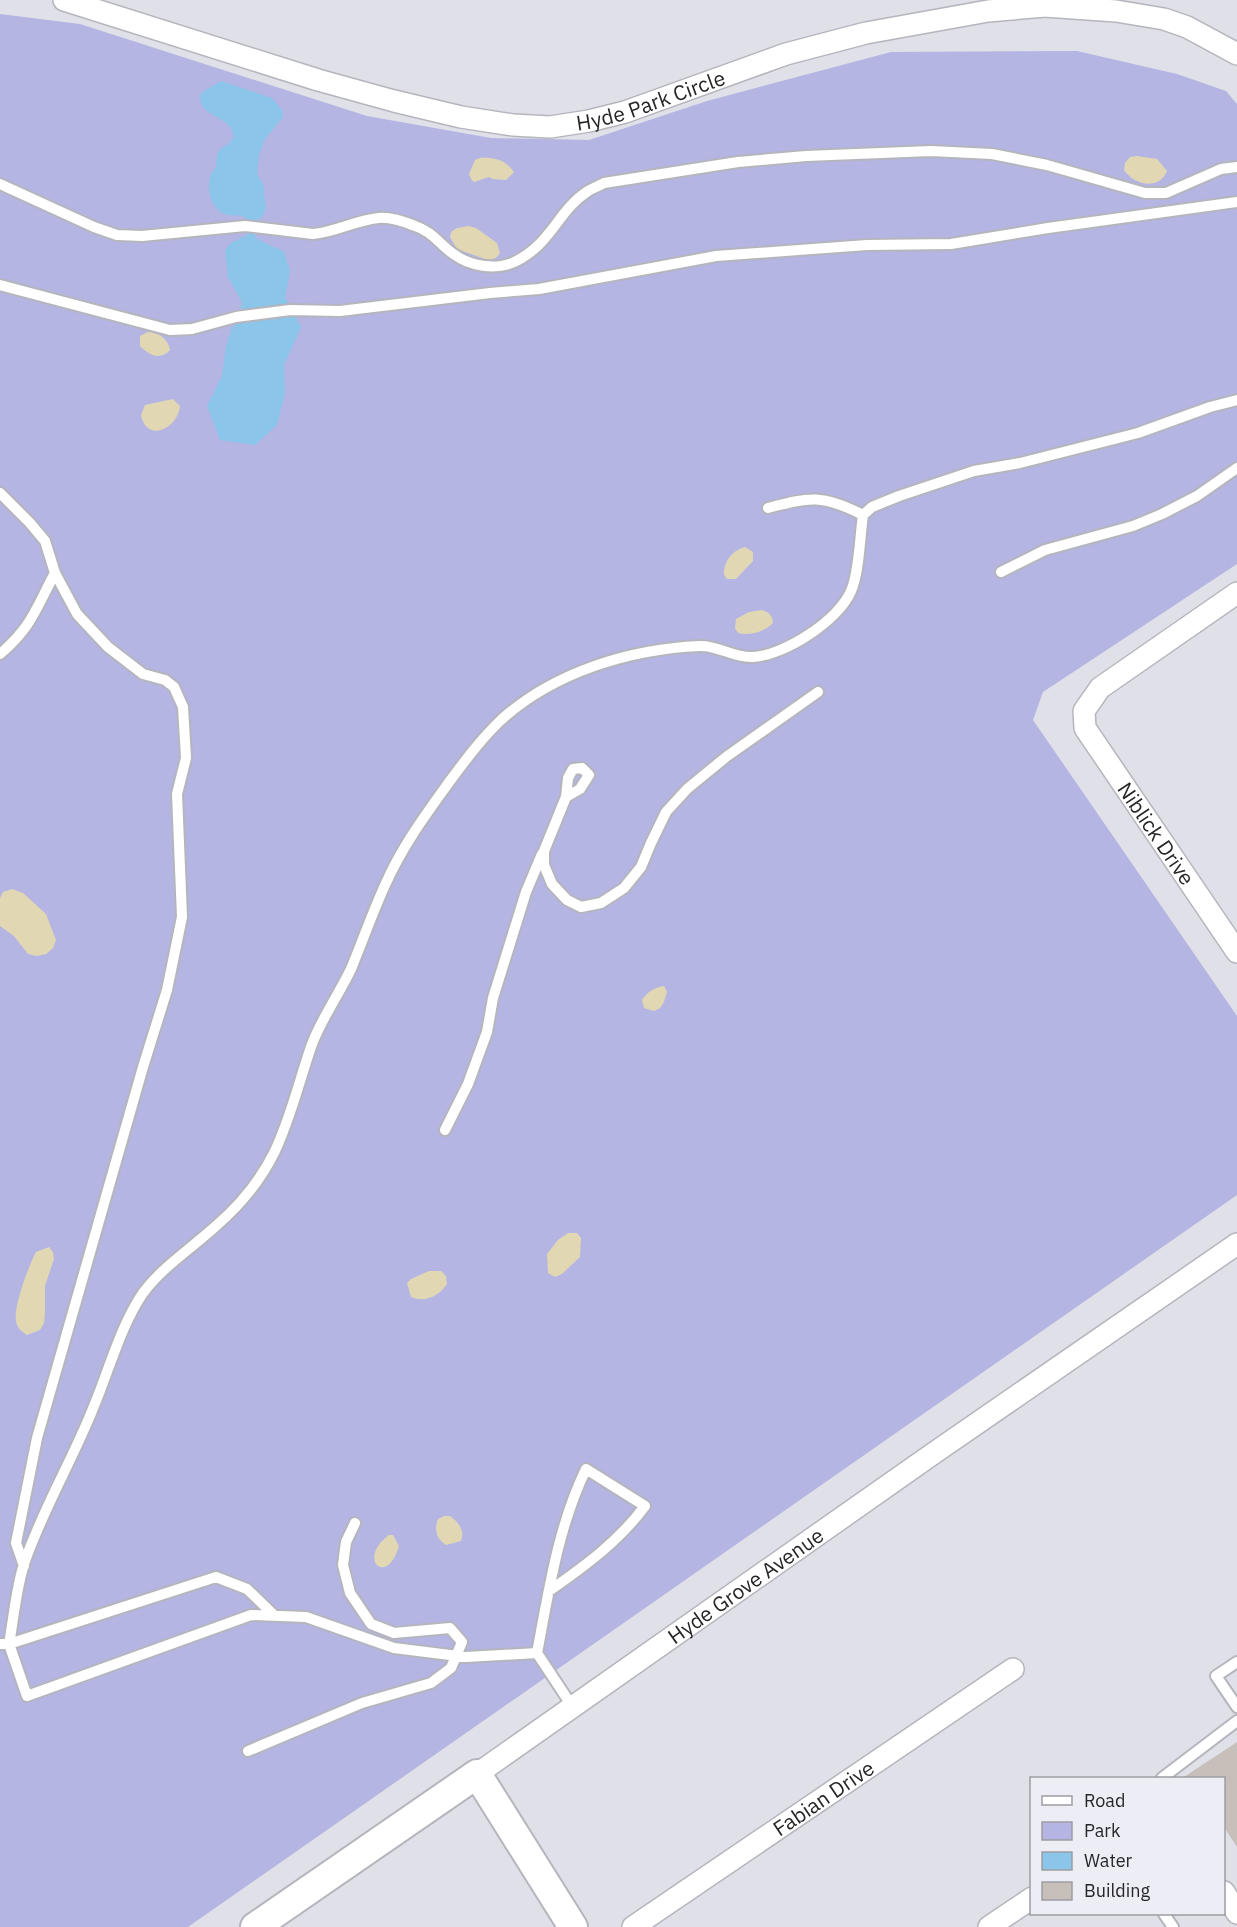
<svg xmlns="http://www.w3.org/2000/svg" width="1237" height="1927" font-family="'IBM Plex Sans',sans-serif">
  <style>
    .green { fill: #b4b5e3 }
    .sand { fill: #e1d8b3 }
    .water { fill: #8bc5ea }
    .building { fill: #c6bfba }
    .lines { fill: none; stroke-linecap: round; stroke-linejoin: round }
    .lane-casing { stroke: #b5b5bd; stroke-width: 14 }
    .street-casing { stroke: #b5b5bd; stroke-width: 24 }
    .secondary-casing { stroke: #b5b5bd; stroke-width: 32 }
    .lane { stroke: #fff; stroke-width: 10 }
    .street { stroke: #fff; stroke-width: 21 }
    .secondary { stroke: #fff; stroke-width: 28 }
    .labels { text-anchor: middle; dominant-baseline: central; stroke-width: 4.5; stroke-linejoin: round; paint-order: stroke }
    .street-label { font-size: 21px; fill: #262629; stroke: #ededf5 }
  </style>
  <rect width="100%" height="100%" fill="#e0e0e8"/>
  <path class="green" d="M 0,14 L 80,24 L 367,116 L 491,138 L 589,140 L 707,101 L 891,52 L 1077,51 L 1177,74 L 1226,91 L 1237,104 L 1237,564 L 1043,692 L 1033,720 L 1237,1016 L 1237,1195 L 188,1927 L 0,1927 Z"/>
  <path class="sand" d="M 1137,156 L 1157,159 L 1167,171 C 1159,191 1134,185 1124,170 L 1125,163 L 1130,157 Z
    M 480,158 C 494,157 506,160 514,172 L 506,180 L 493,179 L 489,177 L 474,182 L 471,179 L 469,174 L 475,160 Z
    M 469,226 L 476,228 L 497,243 L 500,253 L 496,258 L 488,260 L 457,249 L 450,237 L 451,232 L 457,228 Z
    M 148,332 C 160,333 168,339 170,350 C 160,361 149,355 140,346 L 140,336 Z
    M 173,399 L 180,406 C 178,428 147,444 141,415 L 145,405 Z
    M 745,547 L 753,552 L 753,561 L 736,579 L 727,579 L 724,575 C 723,562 733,550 745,547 Z
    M 762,610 C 770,613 772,615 773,623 C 765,632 749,636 738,633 L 735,628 L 736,619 L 749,612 Z
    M 12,889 L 23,893 L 46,914 L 56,940 L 53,948 L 46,954 L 37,956 L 28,954 L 14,936 L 0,926 L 0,898 L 3,892 Z
    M 664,986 L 667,992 L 664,1002 L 660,1008 L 654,1011 L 644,1008 L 642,1000 C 648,991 654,988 664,986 Z
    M 568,1233 L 577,1233 L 581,1238 L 580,1257 L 562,1274 L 555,1277 L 548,1273 L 547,1254 L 558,1240 Z
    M 49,1247 L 53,1252 L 54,1259 L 45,1286 L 45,1313 L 44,1323 L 40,1330 L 27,1335 C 21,1331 17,1328 16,1321 C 13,1307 29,1265 36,1252 Z
    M 429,1271 L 441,1271 L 446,1276 L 447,1284 C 439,1296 425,1303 411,1297 L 407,1283 L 411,1279 Z
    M 444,1516 L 450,1516 C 459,1523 465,1530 461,1541 L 446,1545 C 436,1539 434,1529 438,1519 Z
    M 389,1535 L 393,1535 L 399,1546 C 387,1588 356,1559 389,1535 Z"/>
  <path class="water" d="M 221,81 L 272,98 L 282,110 L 283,117 L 265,139 L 259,155 L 257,174 L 263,184 L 266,207 L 263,216 L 257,220 L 255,236 C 262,244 275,246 284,252 L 290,271 L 285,297 L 301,327 L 284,365 L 285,394 L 277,425 L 255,445 L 220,440 L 207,406 L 222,376 L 226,346 L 232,328 L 239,321 L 242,302 L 228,277 L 225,250 L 231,243 L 247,235 L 246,219 L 243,216 C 238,215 229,216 224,214 C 208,207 204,178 216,167 C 217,140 224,153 234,137 C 234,137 231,128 231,128 C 220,114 196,114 201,93 Z"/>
  <path class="building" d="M 1237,1742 L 1237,1847 L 1224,1827 L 1224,1779 L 1181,1779 Z"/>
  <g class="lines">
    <defs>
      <path id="lane" d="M 0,184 L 94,227 L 117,235 L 142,236 L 245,226 L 313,234 C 336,232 356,220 379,218 C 390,217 405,222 415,226 C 432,231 441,246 455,255 C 470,266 495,270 512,263 C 551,246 557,211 588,191 C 593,188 599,186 604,183 L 738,162 L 806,156 L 931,151 L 992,154 L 1047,165 L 1145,193 L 1166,193 L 1221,169 L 1237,167
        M 0,285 L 170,330 L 192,329 L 236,317 L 290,310 L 340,311 L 490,293 L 539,289 L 716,256 L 867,245 L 951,244 L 1048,228 L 1237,202
        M 0,493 L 30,523 L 45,541 L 55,573 L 77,614 L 108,647 L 143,674 L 165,680 L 174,687 L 183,707 L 186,758 L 177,794 L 182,917 L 167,990 L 143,1067 L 37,1438 L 16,1543 L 24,1566
        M 863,515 L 872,507 L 899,496 L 974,471 L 1020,463 L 1138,433 L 1210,407 L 1237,400
        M 1001,572 L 1045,550 L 1133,526 L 1162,514 L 1197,496 L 1237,468
        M 0,654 C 32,627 36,608 55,573
        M 566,797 L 568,778 L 573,769 L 582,768 L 589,775 L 580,789 L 566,797 L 544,851 L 544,865 L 552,884 L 567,900 L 581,907 L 601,903 L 624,888 L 641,867 L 651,843 L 666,812 L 687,789 L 726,757 L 818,692
        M 445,1130 L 468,1084 L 487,1032 L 493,998 L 526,892 L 542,854
        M 275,1616 L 247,1589 L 216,1577 L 9,1644 C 14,1617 16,1587 25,1561 C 44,1507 73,1459 94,1406 C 109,1370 121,1325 143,1293 C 163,1266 192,1248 217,1225 C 240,1205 260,1181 274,1153 C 291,1118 299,1081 312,1044 C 322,1018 339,994 351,969 C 363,940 373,911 386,883 C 402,847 424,817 447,785 C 464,762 480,740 501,720 C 554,672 630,649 700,646 C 717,645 734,658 752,657 C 784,656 839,620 851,591 C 859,574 860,536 863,515 C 822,494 810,497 768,508
        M 0,1644 L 9,1644 L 27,1696 L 251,1615 L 306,1617 L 394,1648 L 466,1657 L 537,1653 L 572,1706
        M 537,1653 C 549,1590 558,1527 586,1469 L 645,1506 C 619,1541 585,1566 549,1591
        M 1237,1662 L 1216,1676 L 1237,1707
        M 248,1751 L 362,1703 L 431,1683 L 451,1668 L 462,1642 L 450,1628 L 394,1633 L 371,1624 L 350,1593 L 343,1565 L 346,1542 L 355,1523
        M 1162,1778 L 1237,1721
        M 1164,1914 L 1173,1927"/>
      <g id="street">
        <path id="s1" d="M 64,0 L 318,80 L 394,101 L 461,117 L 513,125 L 550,127 L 589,121 L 625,112 L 786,54 L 866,33 L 988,11 L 1045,6 L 1116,11 L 1164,19 L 1187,27 L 1237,54"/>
        <path id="s2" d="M 1237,593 L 1100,688 L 1084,711 L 1085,728 L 1237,952"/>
        <path id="s3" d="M 477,1774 L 934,1453 L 1237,1244"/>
        <path d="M 1224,1892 L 1237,1913"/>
        <path id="s4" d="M 633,1927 L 1013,1669"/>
        <path d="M 989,1927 L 1032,1898"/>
      </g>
      <path id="secondary" d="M 255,1927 L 477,1774 L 573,1927"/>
    </defs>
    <use href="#lane" class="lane-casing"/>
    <use href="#street" class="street-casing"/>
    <use href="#secondary" class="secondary-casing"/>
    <use href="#lane" class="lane"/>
    <use href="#street" class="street"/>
    <use href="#secondary" class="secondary"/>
  </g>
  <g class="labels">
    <g class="street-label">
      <text stroke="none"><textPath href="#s1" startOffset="608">Hyde Park Circle</textPath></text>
      <text stroke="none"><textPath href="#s2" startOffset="339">Niblick Drive</textPath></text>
      <text stroke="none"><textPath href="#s3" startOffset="328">Hyde Grove Avenue</textPath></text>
      <text stroke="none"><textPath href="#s4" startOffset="230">Fabian Drive</textPath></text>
    </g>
  </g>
  <rect x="1030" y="1777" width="195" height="138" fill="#ededf5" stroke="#9d9da3" stroke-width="1.5"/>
  <rect x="1042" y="1796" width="30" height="9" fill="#ffffff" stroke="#9d9da3" stroke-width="1.5"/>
  <text x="1084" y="1807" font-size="18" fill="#262629">Road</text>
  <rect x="1042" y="1822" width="30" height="18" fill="#b4b5e3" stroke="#9d9da3" stroke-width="1.5"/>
  <text x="1084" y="1837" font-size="18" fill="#262629">Park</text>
  <rect x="1042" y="1852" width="30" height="18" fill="#8bc5ea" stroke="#9d9da3" stroke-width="1.5"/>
  <text x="1084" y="1867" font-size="18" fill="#262629">Water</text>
  <rect x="1042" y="1882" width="30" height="18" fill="#c6bfba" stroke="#9d9da3" stroke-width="1.5"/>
  <text x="1084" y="1897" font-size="18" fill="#262629">Building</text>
</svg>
